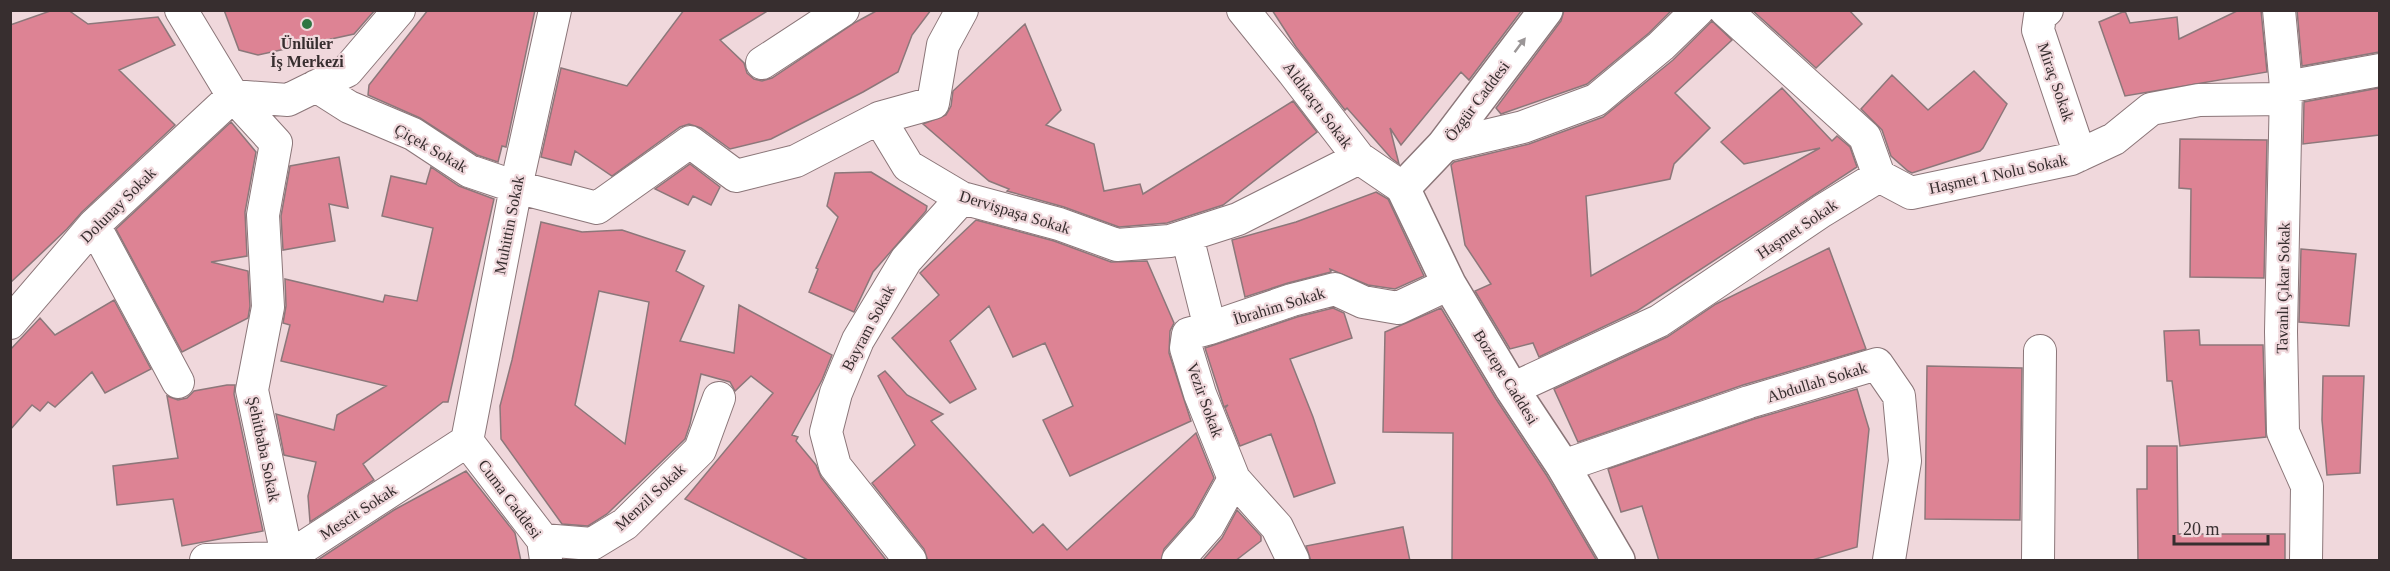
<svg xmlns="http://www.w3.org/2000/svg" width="2390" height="571" font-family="Georgia,serif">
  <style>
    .building { fill: #dd8394; stroke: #8c777a; stroke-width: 1.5; fill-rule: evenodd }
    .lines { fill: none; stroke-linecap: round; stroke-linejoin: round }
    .street-casing { stroke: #8b7679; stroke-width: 34 }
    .secondary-casing { stroke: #8b7679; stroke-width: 36 }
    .street { stroke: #fff; stroke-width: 32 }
    .secondary { stroke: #fff; stroke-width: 33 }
    .oneway { fill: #9b9697 }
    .poi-dot { fill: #2e7643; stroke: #f0d8dc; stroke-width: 2 }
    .labels { text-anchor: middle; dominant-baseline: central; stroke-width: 4.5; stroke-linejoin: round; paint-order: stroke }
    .poi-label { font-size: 16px; font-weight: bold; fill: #372e2f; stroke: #f0d8dc }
    .street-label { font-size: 16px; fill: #372e2f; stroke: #f0d8dc }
  </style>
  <rect width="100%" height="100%" fill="#f0d8dc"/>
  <path class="building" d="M 53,10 L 68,10 L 88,24 L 158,17 L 175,45 L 119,70 L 175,125 L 82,212 L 67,229 L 10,283 L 10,25 Z
    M 224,10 L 375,10 L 354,34 L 258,55 L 239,50 Z
    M 428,10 L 535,10 L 506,147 L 502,146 L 498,162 L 477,155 L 420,118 L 368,95 L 369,85 Z
    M 684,10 L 769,10 L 720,40 L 744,63 L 747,73 L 754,79 L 762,81 L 772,78 L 856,22 L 878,10 L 931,10 L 912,35 L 898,72 L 863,92 L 771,139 L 730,149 L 701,128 L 689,124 L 680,127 L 612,176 L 575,151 L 571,165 L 541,157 L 561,68 L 627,86 Z
    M 1272,10 L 1522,10 L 1469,80 L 1461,72 L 1401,145 L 1390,128 L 1399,164 L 1391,158 L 1347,108 L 1345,110 L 1296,47 Z
    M 1564,10 L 1672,10 L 1649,33 L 1587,84 L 1501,114 L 1496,108 L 1561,21 Z
    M 1752,10 L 1849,10 L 1862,24 L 1816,68 Z
    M 2239,10 L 2261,10 L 2267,72 L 2125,96 L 2099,22 L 2125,11 L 2130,23 L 2177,17 L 2179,39 Z
    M 2297,10 L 2379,10 L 2379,52 L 2302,66 Z
    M 1712,21 L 1732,40 L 1675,93 L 1710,128 L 1674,164 L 1670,179 L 1586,196 L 1591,276 L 1820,148 L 1744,164 L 1721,142 L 1782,88 L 1832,141 L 1837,136 L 1850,147 L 1857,167 L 1637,311 L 1539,357 L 1533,343 L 1510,349 L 1475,291 L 1491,284 L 1465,245 L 1451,165 L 1454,162 L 1529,144 L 1603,117 L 1673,60 Z
    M 1025,24 L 1061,110 L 1046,125 L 1094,144 L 1104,191 L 1140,184 L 1143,194 L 1293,101 L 1317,132 L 1223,205 L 1167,223 L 1119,227 L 1064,207 L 1007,191 L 1009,189 L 989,181 L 923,124 L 946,115 L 951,106 L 953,91 Z
    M 1974,71 L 2007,104 L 1983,148 L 1980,151 L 1912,173 L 1908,171 L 1891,156 L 1882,130 L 1861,109 L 1892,75 L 1928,110 Z
    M 2379,88 L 2379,135 L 2303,144 L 2304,102 Z
    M 231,122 L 256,152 L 245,212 L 247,256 L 211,262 L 248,271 L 250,306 L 248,318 L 182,352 L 116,229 Z
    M 2180,139 L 2267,140 L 2264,278 L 2190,277 L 2191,189 L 2179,188 Z
    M 339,157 L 348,208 L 329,204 L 335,241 L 283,250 L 281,216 L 290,166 Z
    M 690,164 L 720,187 L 711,205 L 693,196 L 688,205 L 655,189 Z
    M 431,167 L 459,186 L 494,199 L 448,402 L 443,402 L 363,464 L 374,480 L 310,522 L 308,496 L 316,462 L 284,455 L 276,414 L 334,430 L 337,415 L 386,386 L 281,361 L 290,325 L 283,323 L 286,306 L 285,279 L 383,302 L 385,295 L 417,301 L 433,228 L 382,216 L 391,176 L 426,184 Z
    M 871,172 L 927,206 L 926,211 L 873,272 L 854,312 L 809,292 L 818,269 L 816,268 L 838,217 L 827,206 L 835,173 Z
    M 1376,192 L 1388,199 L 1424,276 L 1395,289 L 1368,285 L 1330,269 L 1331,272 L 1288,283 L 1245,297 L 1232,240 L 1296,222 Z
    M 976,220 L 1054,241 L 1111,262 L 1147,261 L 1174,323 L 1170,331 L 1169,353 L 1191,421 L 1070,476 L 1043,420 L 1073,406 L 1045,343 L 1013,357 L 989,306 L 950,341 L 976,389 L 950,403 L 892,338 L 939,295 L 920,273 Z
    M 541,222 L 582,232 L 622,230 L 685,251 L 676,271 L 704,286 L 680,341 L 734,353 L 739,305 L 832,355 L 822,380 L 792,435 L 798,437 L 796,441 L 816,465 L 821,477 L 887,561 L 810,561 L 685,499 L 773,393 L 751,376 L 735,391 L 730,382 L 701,374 L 690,424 L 685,439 L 607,514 L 588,526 L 562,524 L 501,439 L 500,406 L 512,360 ZM 599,291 L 649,302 L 625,444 L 575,405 Z
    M 1829,248 L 1866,349 L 1743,385 L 1578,442 L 1554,389 L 1667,337 L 1716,304 Z
    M 2301,249 L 2356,254 L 2349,326 L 2299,322 Z
    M 114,300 L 151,369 L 105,393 L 92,372 L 55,407 L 48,402 L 40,411 L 32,405 L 10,430 L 10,350 L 40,318 L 55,335 Z
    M 1333,308 L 1344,313 L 1352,338 L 1290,359 L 1313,417 L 1335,483 L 1294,497 L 1271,434 L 1240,446 L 1225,408 L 1228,405 L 1224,407 L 1205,348 L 1297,317 Z
    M 1441,308 L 1496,399 L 1547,476 L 1597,561 L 1452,561 L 1453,433 L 1383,432 L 1385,332 Z
    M 2199,330 L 2200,345 L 2263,345 L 2266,437 L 2180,446 L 2172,381 L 2167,381 L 2164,331 Z
    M 1927,366 L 2022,368 L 2020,520 L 1925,519 Z
    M 885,371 L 907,395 L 943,414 L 931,421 L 1033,533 L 1043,524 L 1067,550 L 1196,433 L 1214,478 L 1193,516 L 1164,549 L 1161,561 L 928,561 L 924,549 L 872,483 L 915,445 L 878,376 Z
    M 2323,376 L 2364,376 L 2360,473 L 2327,475 L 2322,420 Z
    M 227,385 L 235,385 L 234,394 L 263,531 L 182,546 L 173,499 L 117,505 L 113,466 L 178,458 L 167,396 L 178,400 L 187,398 L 194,391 Z
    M 1857,389 L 1869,429 L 1857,547 L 1809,561 L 1659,561 L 1642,506 L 1621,512 L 1608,469 L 1754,419 Z
    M 2147,446 L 2177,446 L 2178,534 L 2285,534 L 2285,561 L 2138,561 L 2137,489 L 2147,489 Z
    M 466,471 L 515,533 L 521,561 L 316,561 L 394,510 Z
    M 1237,510 L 1261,536 L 1261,541 L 1235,561 L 1202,561 L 1222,538 Z
    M 1403,527 L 1410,561 L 1311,561 L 1306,546 Z"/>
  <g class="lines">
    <defs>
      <path id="street" d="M 181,10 L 233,96 L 276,143 L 263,215 L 268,307 L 252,390 L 288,560
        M 1243,10 L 1293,72 L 1359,158 L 1403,188
        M 2047,10 L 2040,16 L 2038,30 L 2080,155
        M 2279,10 L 2286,87 L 2281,332 L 2283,432 L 2307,486 L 2306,560
        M 762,63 L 843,10
        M 316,86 L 349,107 L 413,134 L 469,171 L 516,187 L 597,208 L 690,142 L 736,176 L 796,161 L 879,118 L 908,166 L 962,198 L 1059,224 L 1117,245 L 1170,241 L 1238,219 L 1359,158
        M 2286,87 L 2380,70
        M 879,118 L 933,103 L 943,45 L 962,10
        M 1443,146 L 1523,127 L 1596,100 L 1661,46 L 1698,10
        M 1879,176 L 1911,193 L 2071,159 L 2114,139 L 2151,109 L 2199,100 L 2286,99
        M 94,225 L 178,382
        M 1187,236 L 1210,328 L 1188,334 L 1186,348 L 1200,394 L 1234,479 L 1277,527 L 1293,560
        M 10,323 L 94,225 L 233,96 L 288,100 L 347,71 L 399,10
        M 1210,328 L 1292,300 L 1335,289 L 1363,302 L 1398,308 L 1449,284
        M 1512,389 L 1659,321 L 1822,211 L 1879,176 L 1865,137 L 1725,10
        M 467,441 L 516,187 L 555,10
        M 467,441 L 543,540 L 546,560
        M 1563,466 L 1749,402 L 1877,364 L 1899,396 L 1905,461 L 1889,560
        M 543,540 L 592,544 L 625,524 L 700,450 L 719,398
        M 206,560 L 287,558 L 467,441
        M 910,560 L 835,466 L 826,432 L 836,393 L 858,340 L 906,260 L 962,198
        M 1178,560 L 1208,526 L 1234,479
        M 2038,560 L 2040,351"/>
      <path id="secondary" d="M 1546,10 L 1443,146 L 1403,188 L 1449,284 L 1512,389 L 1563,466 L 1618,560"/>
    </defs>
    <use href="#street" class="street-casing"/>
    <use href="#secondary" class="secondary-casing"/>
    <use href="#street" class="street"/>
    <use href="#secondary" class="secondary"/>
  </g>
  <defs><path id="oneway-solid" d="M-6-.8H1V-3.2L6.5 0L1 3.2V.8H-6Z" transform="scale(1.5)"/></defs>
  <use class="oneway" href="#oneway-solid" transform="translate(1520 45) rotate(-53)"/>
  <circle class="poi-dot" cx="307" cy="24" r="6"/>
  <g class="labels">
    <g class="poi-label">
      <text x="307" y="43">Ünlüler<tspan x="307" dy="18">İş Merkezi</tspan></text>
    </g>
    <g class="street-label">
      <text transform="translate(2056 82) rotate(71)">Miraç Sokak</text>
      <text transform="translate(1477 101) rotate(-53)">Özgür Caddesi</text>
      <text transform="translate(1318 105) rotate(53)">Aldıkaçtı Sokak</text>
      <text transform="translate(431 148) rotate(30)">Çiçek Sokak</text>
      <text transform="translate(1998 174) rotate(-12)">Haşmet 1 Nolu Sokak</text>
      <text transform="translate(118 205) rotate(-45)">Dolunay Sokak</text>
      <text transform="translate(1015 212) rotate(17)">Dervişpaşa Sokak</text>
      <text transform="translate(509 225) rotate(-79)">Muhittin Sokak</text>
      <text transform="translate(1797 229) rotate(-34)">Haşmet Sokak</text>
      <text transform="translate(2283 288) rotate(-89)">Tavanlı Çıkar Sokak</text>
      <text transform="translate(1279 306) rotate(-17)">İbrahim Sokak</text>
      <text transform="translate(868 328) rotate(-62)">Bayram Sokak</text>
      <text transform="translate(1506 377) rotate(58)">Boztepe Caddesi</text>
      <text transform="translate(1817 382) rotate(-17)">Abdullah Sokak</text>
      <text transform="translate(1205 400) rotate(70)">Vezir Sokak</text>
      <text transform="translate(264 449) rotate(78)">Şehitbaba Sokak</text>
      <text transform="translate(650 497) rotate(-43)">Menzil Sokak</text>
      <text transform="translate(510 499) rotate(53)">Cuma Caddesi</text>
      <text transform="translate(358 512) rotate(-33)">Mescit Sokak</text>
    </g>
  </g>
  <rect width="2390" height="571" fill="none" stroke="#372e2f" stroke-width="24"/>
  <path d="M2174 535v9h94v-9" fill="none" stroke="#372e2f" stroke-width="3"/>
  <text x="2183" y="535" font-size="18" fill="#372e2f" stroke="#f0d8dc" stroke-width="4.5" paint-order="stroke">20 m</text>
</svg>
